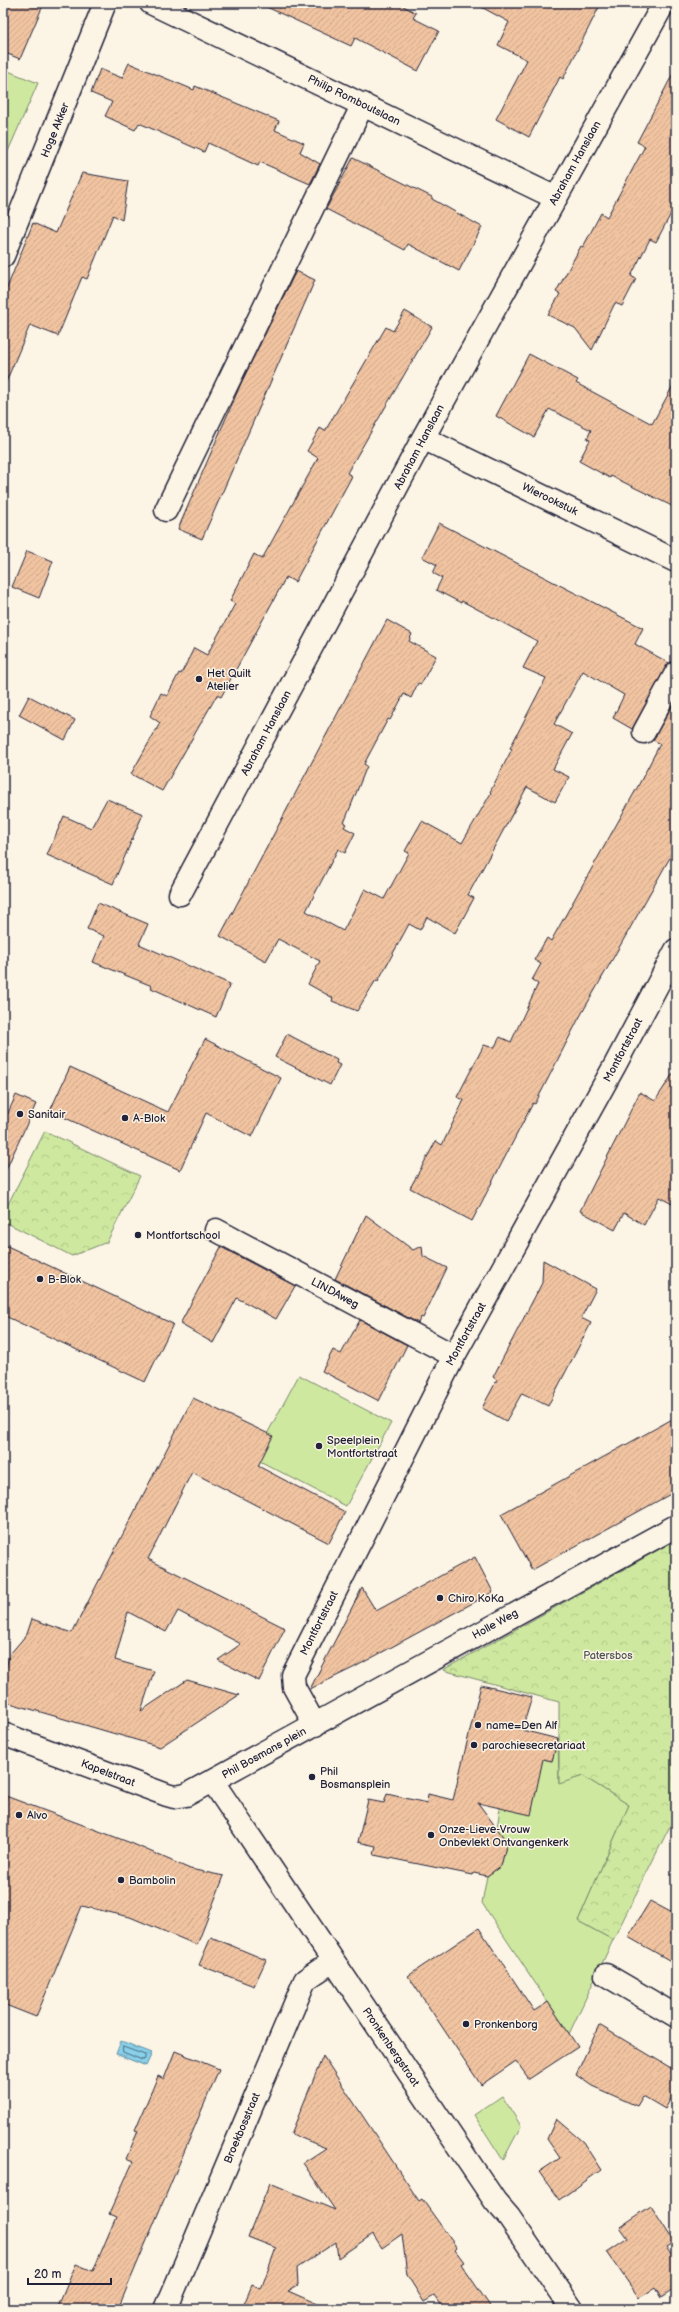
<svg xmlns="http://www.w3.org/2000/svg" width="679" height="2312" font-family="'Balsamiq Sans',sans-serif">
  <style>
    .grass { fill: #cee99f; stroke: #78866d }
    .park { fill: url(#park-crowns); stroke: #78866d }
    .water { fill: url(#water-ripples); stroke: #5f8ba3 }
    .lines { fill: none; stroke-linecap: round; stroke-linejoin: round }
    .shore { stroke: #4b6881; stroke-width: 1 }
    .building { fill: url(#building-hatch); stroke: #22223b }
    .minor-casing { stroke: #22223b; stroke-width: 25 }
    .minor { stroke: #fcf5e5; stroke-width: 22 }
    .poi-dot { fill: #22223b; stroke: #fcf5e5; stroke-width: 1.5 }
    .labels { text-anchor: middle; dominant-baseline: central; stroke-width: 3; stroke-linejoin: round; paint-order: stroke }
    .street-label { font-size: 11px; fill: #22223b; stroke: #fcf5e5 }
    .poi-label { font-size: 11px; fill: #22223b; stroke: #fcf5e5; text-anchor: start }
    .park-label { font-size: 11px; fill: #4d5454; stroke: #fcf5e5 }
  </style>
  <defs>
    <pattern id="park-crowns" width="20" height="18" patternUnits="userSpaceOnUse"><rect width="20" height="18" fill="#cee99f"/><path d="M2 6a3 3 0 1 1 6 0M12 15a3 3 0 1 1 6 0" fill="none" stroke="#b1c88a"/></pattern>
    <pattern id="water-ripples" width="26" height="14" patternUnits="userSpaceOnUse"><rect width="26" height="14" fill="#88d1e9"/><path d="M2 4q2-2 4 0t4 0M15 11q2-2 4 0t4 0" fill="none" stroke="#75b3c9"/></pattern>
    <pattern id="building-hatch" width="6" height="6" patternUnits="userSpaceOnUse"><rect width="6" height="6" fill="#f1c4a1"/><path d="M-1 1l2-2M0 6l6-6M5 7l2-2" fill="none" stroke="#cea88c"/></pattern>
  </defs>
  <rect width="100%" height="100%" fill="#fcf5e5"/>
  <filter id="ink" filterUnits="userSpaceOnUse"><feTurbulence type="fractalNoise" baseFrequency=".025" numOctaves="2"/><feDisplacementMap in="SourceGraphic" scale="8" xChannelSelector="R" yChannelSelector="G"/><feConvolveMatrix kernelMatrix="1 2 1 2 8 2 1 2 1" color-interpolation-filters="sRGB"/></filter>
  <g filter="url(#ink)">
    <path class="grass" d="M 3,69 L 38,83 L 5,158 L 3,157 Z
      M 299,1375 L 391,1423 L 346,1506 L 254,1458 Z
      M 558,1739 L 559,1783 L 583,1776 L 629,1805 L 578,1921 L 613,1940 L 569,2034 L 482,1903 L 487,1876 L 501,1866 L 507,1842 L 497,1828 L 500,1808 L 519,1753 L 552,1761 Z
      M 502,2096 L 521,2126 L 503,2160 L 474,2115 Z"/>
    <path class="park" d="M 45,1131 L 140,1176 L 107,1242 L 72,1256 L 3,1221 L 3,1214 Z
      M 676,1540 L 676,1814 L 613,1940 L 578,1921 L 629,1805 L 583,1776 L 559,1784 L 559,1702 L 443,1670 Z"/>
    <path class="water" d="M 121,2041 L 152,2053 L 146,2066 L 116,2054 Z"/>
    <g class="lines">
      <path class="shore" d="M 123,2047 L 145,2055 L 145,2059 L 142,2060 L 123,2052 Z"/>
    </g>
    <path class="building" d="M 3,3 L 44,3 L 20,59 L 3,52 Z
      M 258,3 L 398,3 L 416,13 L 413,18 L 439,31 L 418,71 L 355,38 L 351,46 Z
      M 474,3 L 601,3 L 563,79 L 560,77 L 529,137 L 496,119 L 527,60 L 498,45 L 509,22 Z
      M 129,63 L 194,90 L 195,86 L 279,121 L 275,130 L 304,143 L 300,152 L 320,164 L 310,184 L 260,162 L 258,166 L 208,143 L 204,152 L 139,123 L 135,130 L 105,116 L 112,102 L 91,93 L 100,69 L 122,78 Z
      M 676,68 L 676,204 L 656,242 L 650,239 L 631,276 L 636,279 L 622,306 L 615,303 L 592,350 L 575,328 L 548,315 L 560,294 L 556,292 L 581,246 L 583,247 L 601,213 L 607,217 L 645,146 L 637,142 Z
      M 353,158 L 432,197 L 432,199 L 482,227 L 459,271 L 408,244 L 405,250 L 326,209 Z
      M 82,173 L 128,181 L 122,220 L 113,215 L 87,279 L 82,277 L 58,336 L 30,325 L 3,389 L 3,298 L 33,223 L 56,233 Z
      M 296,271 L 315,280 L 202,539 L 178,529 L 242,381 Z
      M 405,311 L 432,327 L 347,473 L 352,476 L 295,582 L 286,577 L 221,697 L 217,695 L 162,791 L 131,774 L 160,723 L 150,716 L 161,693 L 167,696 L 179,673 L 181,674 L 194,648 L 207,655 L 235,604 L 230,601 L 254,554 L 262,559 L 318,458 L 307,451 L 320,428 L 325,431 L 386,327 L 393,331 Z
      M 529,354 L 578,380 L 576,383 L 652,424 L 676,380 L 676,508 L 611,476 L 610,478 L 579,461 L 590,440 L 587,439 L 591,430 L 549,409 L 534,437 L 496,416 Z
      M 439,523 L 643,628 L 635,644 L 669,663 L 632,729 L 613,718 L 624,695 L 583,671 L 554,724 L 572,734 L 553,769 L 569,777 L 555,802 L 527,787 L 468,895 L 474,898 L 455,933 L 427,917 L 420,930 L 409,924 L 378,981 L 376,980 L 357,1011 L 332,1001 L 333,998 L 308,984 L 320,961 L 278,939 L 266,961 L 220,936 L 387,620 L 412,634 L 409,641 L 436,656 L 421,684 L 418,683 L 411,698 L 404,694 L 390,720 L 388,719 L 364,764 L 367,766 L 344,823 L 346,824 L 344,827 L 355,833 L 345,853 L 338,849 L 306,911 L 343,931 L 365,889 L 384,899 L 409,853 L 405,851 L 422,821 L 462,843 L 491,793 L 490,792 L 512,749 L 510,748 L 546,678 L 523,668 L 537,641 L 462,601 L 461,603 L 436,590 L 442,578 L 433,573 L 437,565 L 422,557 Z
      M 27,551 L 53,561 L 39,598 L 12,587 Z
      M 29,696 L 75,720 L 65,740 L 19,715 Z
      M 676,699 L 676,847 L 578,1020 L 535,1104 L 533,1103 L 472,1221 L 410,1188 L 436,1141 L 442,1145 L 464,1100 L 457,1097 L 484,1045 L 494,1048 L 500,1037 L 511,1042 L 538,984 L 532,980 L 541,964 L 534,960 L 547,938 L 551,941 L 637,788 L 660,744 L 653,740 Z
      M 107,799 L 143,814 L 113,884 L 47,855 L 64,816 L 91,828 Z
      M 98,903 L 148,924 L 139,944 L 230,984 L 216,1017 L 151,988 L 152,986 L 93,962 L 104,936 L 87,929 Z
      M 287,1034 L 337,1060 L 336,1063 L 340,1065 L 330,1085 L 275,1057 Z
      M 205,1039 L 281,1078 L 252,1137 L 206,1113 L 180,1170 L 50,1111 L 70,1067 L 168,1112 Z
      M 676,1069 L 676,1206 L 659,1197 L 644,1225 L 624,1213 L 615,1230 L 580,1211 L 640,1092 L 655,1101 Z
      M 16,1095 L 36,1104 L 3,1176 L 3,1124 Z
      M 366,1215 L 413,1250 L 422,1246 L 423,1256 L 447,1268 L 423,1318 L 421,1317 L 418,1323 L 335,1279 Z
      M 3,1244 L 173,1324 L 145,1382 L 3,1315 Z
      M 221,1247 L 295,1286 L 276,1319 L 237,1298 L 213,1343 L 180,1324 Z
      M 543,1260 L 596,1289 L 581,1318 L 591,1323 L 548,1406 L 522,1393 L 506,1421 L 482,1408 L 497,1380 L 493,1377 L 542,1283 Z
      M 360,1320 L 407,1345 L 379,1401 L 322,1371 L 333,1350 L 341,1354 Z
      M 193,1398 L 273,1436 L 258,1466 L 345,1512 L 329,1543 L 192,1472 L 148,1559 L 285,1628 L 259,1681 L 218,1660 L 241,1644 L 178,1611 L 166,1632 L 128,1612 L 115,1660 L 154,1671 L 141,1711 L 187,1680 L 239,1695 L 160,1747 L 3,1701 L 3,1677 L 10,1654 L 27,1634 L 32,1619 L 72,1633 Z
      M 676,1417 L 676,1491 L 532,1570 L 501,1514 Z
      M 475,1557 L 493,1592 L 353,1668 L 310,1689 L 362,1588 L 376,1611 Z
      M 481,1685 L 532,1697 L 522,1730 L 558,1739 L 552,1761 L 543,1759 L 531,1815 L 478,1803 L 507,1842 L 501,1866 L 487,1876 L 474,1873 L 473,1875 L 374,1855 L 376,1846 L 358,1842 L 368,1800 L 384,1803 L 387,1794 L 427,1803 L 428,1794 L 453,1800 Z
      M 3,1795 L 131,1843 L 190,1869 L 224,1876 L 197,1945 L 130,1917 L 82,1906 L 36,2017 L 3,2004 Z
      M 650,1901 L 676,1915 L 676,1964 L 628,1937 Z
      M 479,1928 L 534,2011 L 548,2002 L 578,2047 L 529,2079 L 516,2061 L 481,2085 L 408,1976 Z
      M 211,1937 L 266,1960 L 254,1986 L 199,1965 Z
      M 599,2025 L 676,2071 L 676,2089 L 665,2109 L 643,2096 L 637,2106 L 592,2086 L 576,2075 Z
      M 175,2051 L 219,2069 L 118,2309 L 57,2309 L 76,2264 L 93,2271 L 116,2217 L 109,2214 L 133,2162 L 126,2159 L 138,2131 L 135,2130 L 158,2076 L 164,2079 Z
      M 323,2056 L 419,2201 L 422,2199 L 457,2248 L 455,2250 L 464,2262 L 461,2264 L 492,2309 L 443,2309 L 434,2296 L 424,2302 L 407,2275 L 402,2234 L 382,2248 L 373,2234 L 338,2258 L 336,2242 L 297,2268 L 298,2285 L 288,2291 L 329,2309 L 242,2309 L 252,2285 L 261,2289 L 276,2248 L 248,2237 L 270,2183 L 335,2210 L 303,2163 L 326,2148 L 291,2134 Z
      M 556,2119 L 583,2142 L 601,2170 L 559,2200 L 539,2172 L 560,2158 L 547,2139 Z
      M 651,2206 L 674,2242 L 666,2247 L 676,2262 L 676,2288 L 661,2298 L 655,2288 L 639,2298 L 607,2252 L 628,2238 L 620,2227 Z"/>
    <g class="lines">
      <defs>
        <path id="minor" d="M 151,3 L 556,198
          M 3,256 L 105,3
          M 423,438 L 676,561
          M 166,510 L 363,104
          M 644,732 L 676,673
          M 180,894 L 423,438 L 664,3
          M 216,1230 L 454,1356
          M 315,1725 L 294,1687 L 293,1675 L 454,1356 L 615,1065 L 676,950
          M 3,1734 L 167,1795 L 174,1797 L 186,1795 L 676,1526
          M 213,1782 L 495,2201 L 509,2217 L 572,2309
          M 606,1975 L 676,2016
          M 166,2309 L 305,1980 L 333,1961"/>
      </defs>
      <use href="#minor" class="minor-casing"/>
      <use href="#minor" class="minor"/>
    </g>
  </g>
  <g class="poi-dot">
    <circle cx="199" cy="679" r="4"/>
    <circle cx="20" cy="1114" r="4"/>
    <circle cx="125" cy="1118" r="4"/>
    <circle cx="138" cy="1235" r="4"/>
    <circle cx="40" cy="1279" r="4"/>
    <circle cx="319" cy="1446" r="4"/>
    <circle cx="440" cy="1598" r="4"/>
    <circle cx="478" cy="1725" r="4"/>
    <circle cx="474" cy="1745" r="4"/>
    <circle cx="312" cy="1777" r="4"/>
    <circle cx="19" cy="1815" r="4"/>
    <circle cx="431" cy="1835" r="4"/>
    <circle cx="121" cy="1880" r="4"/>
    <circle cx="466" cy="2024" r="4"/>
  </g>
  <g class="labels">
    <g class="street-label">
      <text transform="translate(354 100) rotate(26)">Philip Romboutslaan</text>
      <text transform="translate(55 130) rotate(-68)">Hoge Akker</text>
      <text transform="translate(575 163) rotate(-61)">Abraham Hanslaan</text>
      <text transform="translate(419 447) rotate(-62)">Abraham Hanslaan</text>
      <text transform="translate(550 499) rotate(26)">Wierookstuk</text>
      <text transform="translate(266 733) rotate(-62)">Abraham Hanslaan</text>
      <text transform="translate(623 1050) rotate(-62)">Montfortstraat</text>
      <text transform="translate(335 1293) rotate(28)">LINDAweg</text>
      <text transform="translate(466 1334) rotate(-61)">Montfortstraat</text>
      <text transform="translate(319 1623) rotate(-63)">Montfortstraat</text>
      <text transform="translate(495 1624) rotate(-29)">Holle Weg</text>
      <text transform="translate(264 1753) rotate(-29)">Phil Bosmans plein</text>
      <text transform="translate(108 1773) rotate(21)">Kapelstraat</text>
      <text transform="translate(391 2047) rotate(56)">Pronkenbergstraat</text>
      <text transform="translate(242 2128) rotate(-67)">Broekbosstraat</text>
    </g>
    <g class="poi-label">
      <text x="207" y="673">Het Quilt<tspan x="207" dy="13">Atelier</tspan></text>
      <text x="28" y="1114">Sanitair</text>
      <text x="133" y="1118">A-Blok</text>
      <text x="146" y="1235">Montfortschool</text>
      <text x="48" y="1279">B-Blok</text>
      <text x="327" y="1440">Speelplein<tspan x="327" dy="13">Montfortstraat</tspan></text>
      <text x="448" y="1598">Chiro KoKa</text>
      <text x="486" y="1725">name=Den Alf</text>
      <text x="482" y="1745">parochiesecretariaat</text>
      <text x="320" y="1771">Phil<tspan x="320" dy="13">Bosmansplein</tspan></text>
      <text x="27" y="1815">Alvo</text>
      <text x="439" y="1829">Onze-Lieve-Vrouw<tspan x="439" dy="13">Onbevlekt Ontvangenkerk</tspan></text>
      <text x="129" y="1880">Bambolin</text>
      <text x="474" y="2024">Pronkenborg</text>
    </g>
    <g class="park-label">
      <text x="608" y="1655">Patersbos</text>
    </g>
  </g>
  <rect width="679" height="2312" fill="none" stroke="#fcf5e5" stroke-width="16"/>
  <rect x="8" y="8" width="663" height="2296" fill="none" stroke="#22223b" stroke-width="1.5" filter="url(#ink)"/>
  <path d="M28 2278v6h83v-6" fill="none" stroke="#22223b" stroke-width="2"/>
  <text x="34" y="2278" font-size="12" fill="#22223b" stroke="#fcf5e5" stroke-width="3" paint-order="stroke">20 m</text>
</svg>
